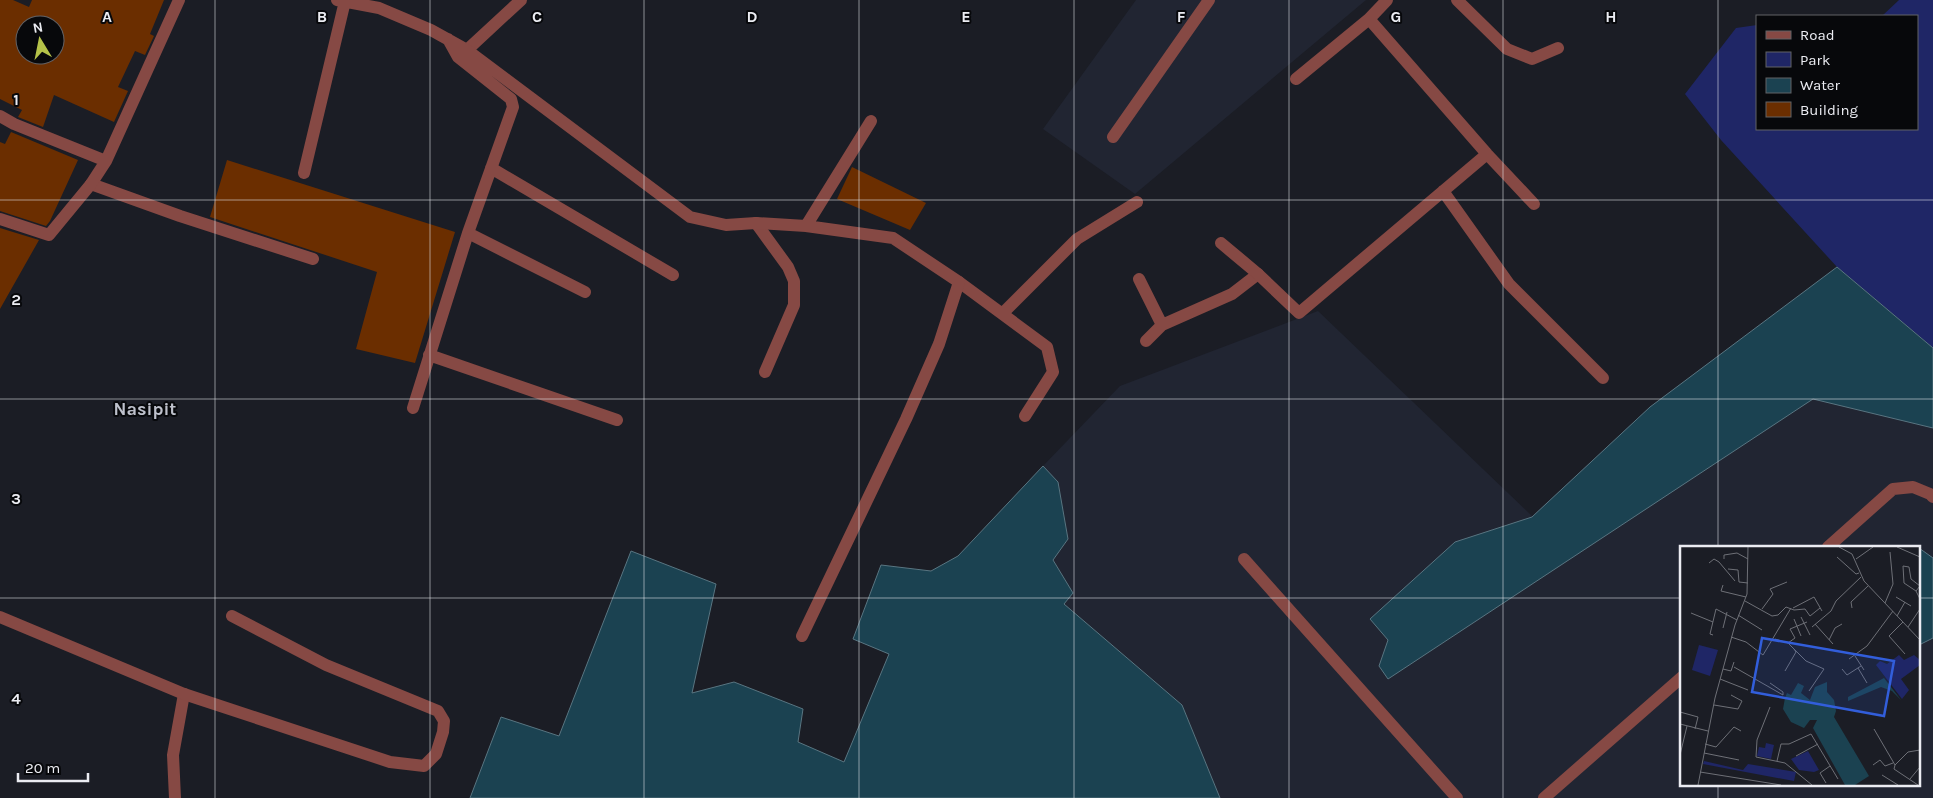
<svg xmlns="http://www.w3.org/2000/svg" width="1933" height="798" font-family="Karla,sans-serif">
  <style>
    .built { fill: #212532; fill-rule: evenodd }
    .green { fill: #1f2666 }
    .water { fill: #1b4251; stroke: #597581 }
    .building { fill: #6b2e00; fill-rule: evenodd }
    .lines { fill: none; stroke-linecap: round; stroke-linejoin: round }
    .lane { stroke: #864944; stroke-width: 12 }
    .street { stroke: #864944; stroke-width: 12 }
    .grid { fill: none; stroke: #ebecf2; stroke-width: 1; stroke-opacity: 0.55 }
    .labels { text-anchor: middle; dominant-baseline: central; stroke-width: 4; stroke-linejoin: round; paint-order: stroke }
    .neighbourhood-label { font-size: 18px; font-weight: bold; fill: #bec1cc; stroke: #07080b }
    .inset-road { fill: none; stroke: #6e7077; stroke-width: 1 }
    .view { fill: #325edb; fill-opacity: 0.15; stroke: #325edb; stroke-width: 2.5 }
    .inset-edge { fill: none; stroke: #ebecf2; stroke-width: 2.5 }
    .grid-label { font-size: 16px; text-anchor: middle; font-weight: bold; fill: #ebecf2; stroke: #07080b; stroke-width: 4; stroke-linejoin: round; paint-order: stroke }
  </style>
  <rect width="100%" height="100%" fill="#1b1d25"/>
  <path class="built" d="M 1136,0 L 1366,0 L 1135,194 L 1043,129 Z
    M 1837,267 L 1933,348 L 1933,798 L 1220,798 L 1182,705 L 1064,604 L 1073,593 L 1053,560 L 1068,539 L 1058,482 L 1043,466 L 1120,386 L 1318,311 L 1532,516 L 1650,407 ZM 1682,547 L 1919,547 L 1919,784 L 1682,784 Z"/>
  <path class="green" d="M 1899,0 L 1933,0 L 1933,348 L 1837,267 L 1721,140 L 1685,94 L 1736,28 L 1757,25 L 1757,129 L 1917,129 L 1917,16 L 1882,16 Z"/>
  <path class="water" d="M 1837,267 L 1933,348 L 1933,428 L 1813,399 L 1388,679 L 1379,666 L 1388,640 L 1370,619 L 1455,542 L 1532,517 L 1650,407 Z
    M 1043,466 L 1058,482 L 1068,539 L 1053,560 L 1073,593 L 1064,604 L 1182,705 L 1220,798 L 470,798 L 501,717 L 559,736 L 631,551 L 716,584 L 692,693 L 734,682 L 803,709 L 798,742 L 844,762 L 889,654 L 853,639 L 881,565 L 931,571 L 958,556 Z
    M 1919,548 L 1933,558 L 1933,638 L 1919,645 Z"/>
  <path class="building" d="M 0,0 L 13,0 L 29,7 L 32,0 L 164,0 L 150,34 L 154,36 L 145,55 L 135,51 L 118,87 L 128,91 L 114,122 L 54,95 L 43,127 L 18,117 L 22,110 L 0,99 ZM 25,25 L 55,25 L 55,55 L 25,55 Z
    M 11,132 L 78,160 L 50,221 L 46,226 L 0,211 L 0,142 L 5,144 Z
    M 227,160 L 455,232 L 415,363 L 356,349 L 377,272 L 210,217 Z
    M 852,167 L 926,203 L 910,230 L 837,199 Z
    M 0,228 L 39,240 L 0,309 Z"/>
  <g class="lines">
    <path class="lane" d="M 1457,0 L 1507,49 L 1532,59 L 1558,48
      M 467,50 L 521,0
      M 1113,137 L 1209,0
      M 91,184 L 180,216 L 313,259
      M 756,223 L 788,267 L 794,281 L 794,305 L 765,372
      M 1139,279 L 1162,325
      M 959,282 L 1047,347 L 1053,372 L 1025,416
      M 1003,313 L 1077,239 L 1137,202
      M 1146,341 L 1162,325 L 1232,294 L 1258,274
      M 1828,547 L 1893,489 L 1913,487 L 1930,494 L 1933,497
      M 1244,559 L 1457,798
      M 175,798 L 173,755 L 184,694
      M 1544,798 L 1682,677"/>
    <path class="street" d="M 337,0 L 379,8 L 431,30 L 467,50 L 690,217 L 726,225 L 756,223 L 806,226 L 893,238 L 959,282 L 939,344 L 906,419 L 802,636
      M 1369,19 L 1487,154 L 1534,204
      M 1296,79 L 1369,19 L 1387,0
      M 0,116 L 14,124 L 106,161
      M 491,168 L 673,275
      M 304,173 L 345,1
      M 1443,191 L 1509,284 L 1603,378
      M 0,219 L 49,235 L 91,184 L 106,161 L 179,0
      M 806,226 L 871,121
      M 468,233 L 585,292
      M 1221,243 L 1258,274 L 1299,313 L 1487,154
      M 429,355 L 617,420
      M 413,408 L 468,233 L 513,107 L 511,99 L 458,57 L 448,39
      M 0,617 L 184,694 L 390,762 L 424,766 L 436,754 L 443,732 L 444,721 L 438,711 L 326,665 L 232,616"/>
  </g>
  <path class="grid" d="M 215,0 L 215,798M 430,0 L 430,798M 644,0 L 644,798M 859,0 L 859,798M 1074,0 L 1074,798M 1289,0 L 1289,798M 1503,0 L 1503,798M 1718,0 L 1718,547M 0,200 L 1933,200M 0,399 L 1933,399M 0,598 L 1682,598M 1919,598 L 1933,598M 1718,784 L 1718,798"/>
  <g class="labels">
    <g class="neighbourhood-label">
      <text x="145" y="409">Nasipit</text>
    </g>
  </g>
  <g transform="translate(1680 546)">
    <rect width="240" height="240" fill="#1b1d25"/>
    <path d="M 19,99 L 38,104 L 30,130 L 12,124 ZM 219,109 L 224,114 L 234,109 L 240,114 L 240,119 L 221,133 L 229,144 L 222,153 L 196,119 L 200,115 L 207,118 ZM 86,197 L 94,199 L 91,213 L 77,210 L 79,201 L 85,202 ZM 128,205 L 139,224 L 134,226 L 119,224 L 111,213 ZM 24,215 L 63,224 L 68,218 L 116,226 L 114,235 L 23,218 Z" fill="#1f2666"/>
    <path d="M 204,132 L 221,154 L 212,145 L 201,141 L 168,155 L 168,151 ZM 147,136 L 147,146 L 154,154 L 156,165 L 154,171 L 189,230 L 175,239 L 165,239 L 133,182 L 137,174 L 130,174 L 124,182 L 111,176 L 103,163 L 105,152 L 107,147 L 111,149 L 118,137 L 124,140 L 121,147 L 130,154 L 135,141 Z" fill="#1b4251"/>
    <path class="inset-road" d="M 159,1 L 172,8 L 184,35 L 240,94M 217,1 L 240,11M 157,11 L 176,28 L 179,27M 44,13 L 44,9 L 57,7 L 68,13M 176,13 L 193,1M 29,17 L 34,13 L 39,16 L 55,35M 48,23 L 58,24 L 59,36 L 68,37M 43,39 L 41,45 L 66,51M 236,45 L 224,37 L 223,20 L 229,21 L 231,33 L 240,40 L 236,45 L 240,53M 216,51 L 231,60M 65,55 L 92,70 L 98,69 L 106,61 L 114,64 L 125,63 L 130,70 L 140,62M 205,57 L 213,38 L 210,6M 113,62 L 134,51 L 142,65M 172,62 L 171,56 L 188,40M 82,63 L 93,48 L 90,43 L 107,36M 11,67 L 33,76M 58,69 L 82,84M 217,70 L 225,56M 121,71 L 130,89M 114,73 L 121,90M 223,76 L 209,90 L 225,108M 135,78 L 153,98M 132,81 L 151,65 L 156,55 L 181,31M 228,81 L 240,63M 43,82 L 47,66M 33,89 L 30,88 L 36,63 L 57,74M 51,91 L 66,96 L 83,109 L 111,62M 95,93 L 108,97 L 126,115 L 144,123 L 129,145M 149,94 L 155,82 L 162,78M 108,97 L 115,92 L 110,83 L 127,76M 175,110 L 184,124M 169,113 L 187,100 L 213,65M 54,121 L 103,149 L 103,146 L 90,137M 178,122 L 187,137M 43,123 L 51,125 L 54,116M 162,123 L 167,129 L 181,120M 105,125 L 116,106 L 114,103M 40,133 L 68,144M 34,159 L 58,163 L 62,155 L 51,149M 90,161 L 77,194 L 76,211 L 105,217 L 132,239M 0,166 L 18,171 L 15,183M 0,178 L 28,185M 194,183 L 215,219 L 214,223 L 238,239M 25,198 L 36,201 L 54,181 L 61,185M 24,207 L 59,214M 0,209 L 7,180M 116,210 L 138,198M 97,215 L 101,198 L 109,198 L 131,188 L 158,233M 193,219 L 200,214 L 205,220 L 213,217M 215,219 L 228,206 L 240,204M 20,226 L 101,239M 202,229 L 218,239M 230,233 L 240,221M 146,237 L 140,227 L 150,220M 18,239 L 35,152 L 55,79 L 67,48 L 68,1"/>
    <path class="view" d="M 82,92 L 214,115 L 204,170 L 72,146 Z"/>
    <rect width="240" height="240" class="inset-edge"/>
  </g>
  <g class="grid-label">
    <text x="107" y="22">A</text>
    <text x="322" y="22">B</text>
    <text x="537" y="22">C</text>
    <text x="752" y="22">D</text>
    <text x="966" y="22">E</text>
    <text x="1181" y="22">F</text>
    <text x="1396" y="22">G</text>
    <text x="1611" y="22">H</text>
    <text x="16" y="105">1</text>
    <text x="16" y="305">2</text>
    <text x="16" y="504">3</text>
    <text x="16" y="704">4</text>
  </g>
  <rect x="1756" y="15" width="162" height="115" fill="#07080b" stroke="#626367"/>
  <rect x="1766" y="31" width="25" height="8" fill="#864944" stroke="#626367"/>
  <text x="1800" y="40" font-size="15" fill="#ebecf2">Road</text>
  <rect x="1766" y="52" width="25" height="15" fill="#1f2666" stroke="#626367"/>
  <text x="1800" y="65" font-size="15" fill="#ebecf2">Park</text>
  <rect x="1766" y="78" width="25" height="15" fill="#1b4251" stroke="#626367"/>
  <text x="1800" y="90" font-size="15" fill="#ebecf2">Water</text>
  <rect x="1766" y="102" width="25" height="15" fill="#6b2e00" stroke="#626367"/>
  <text x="1800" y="115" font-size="15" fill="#ebecf2">Building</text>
  <g transform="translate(40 40) rotate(350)"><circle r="24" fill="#07080b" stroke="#626367"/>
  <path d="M0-4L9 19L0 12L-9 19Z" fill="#b5c249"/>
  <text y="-8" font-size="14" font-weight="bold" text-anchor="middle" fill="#ebecf2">N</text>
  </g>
  <path d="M18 773v8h70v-8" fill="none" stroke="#ebecf2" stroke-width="2.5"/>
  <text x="25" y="773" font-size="15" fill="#ebecf2" stroke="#07080b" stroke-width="4" paint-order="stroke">20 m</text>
</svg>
